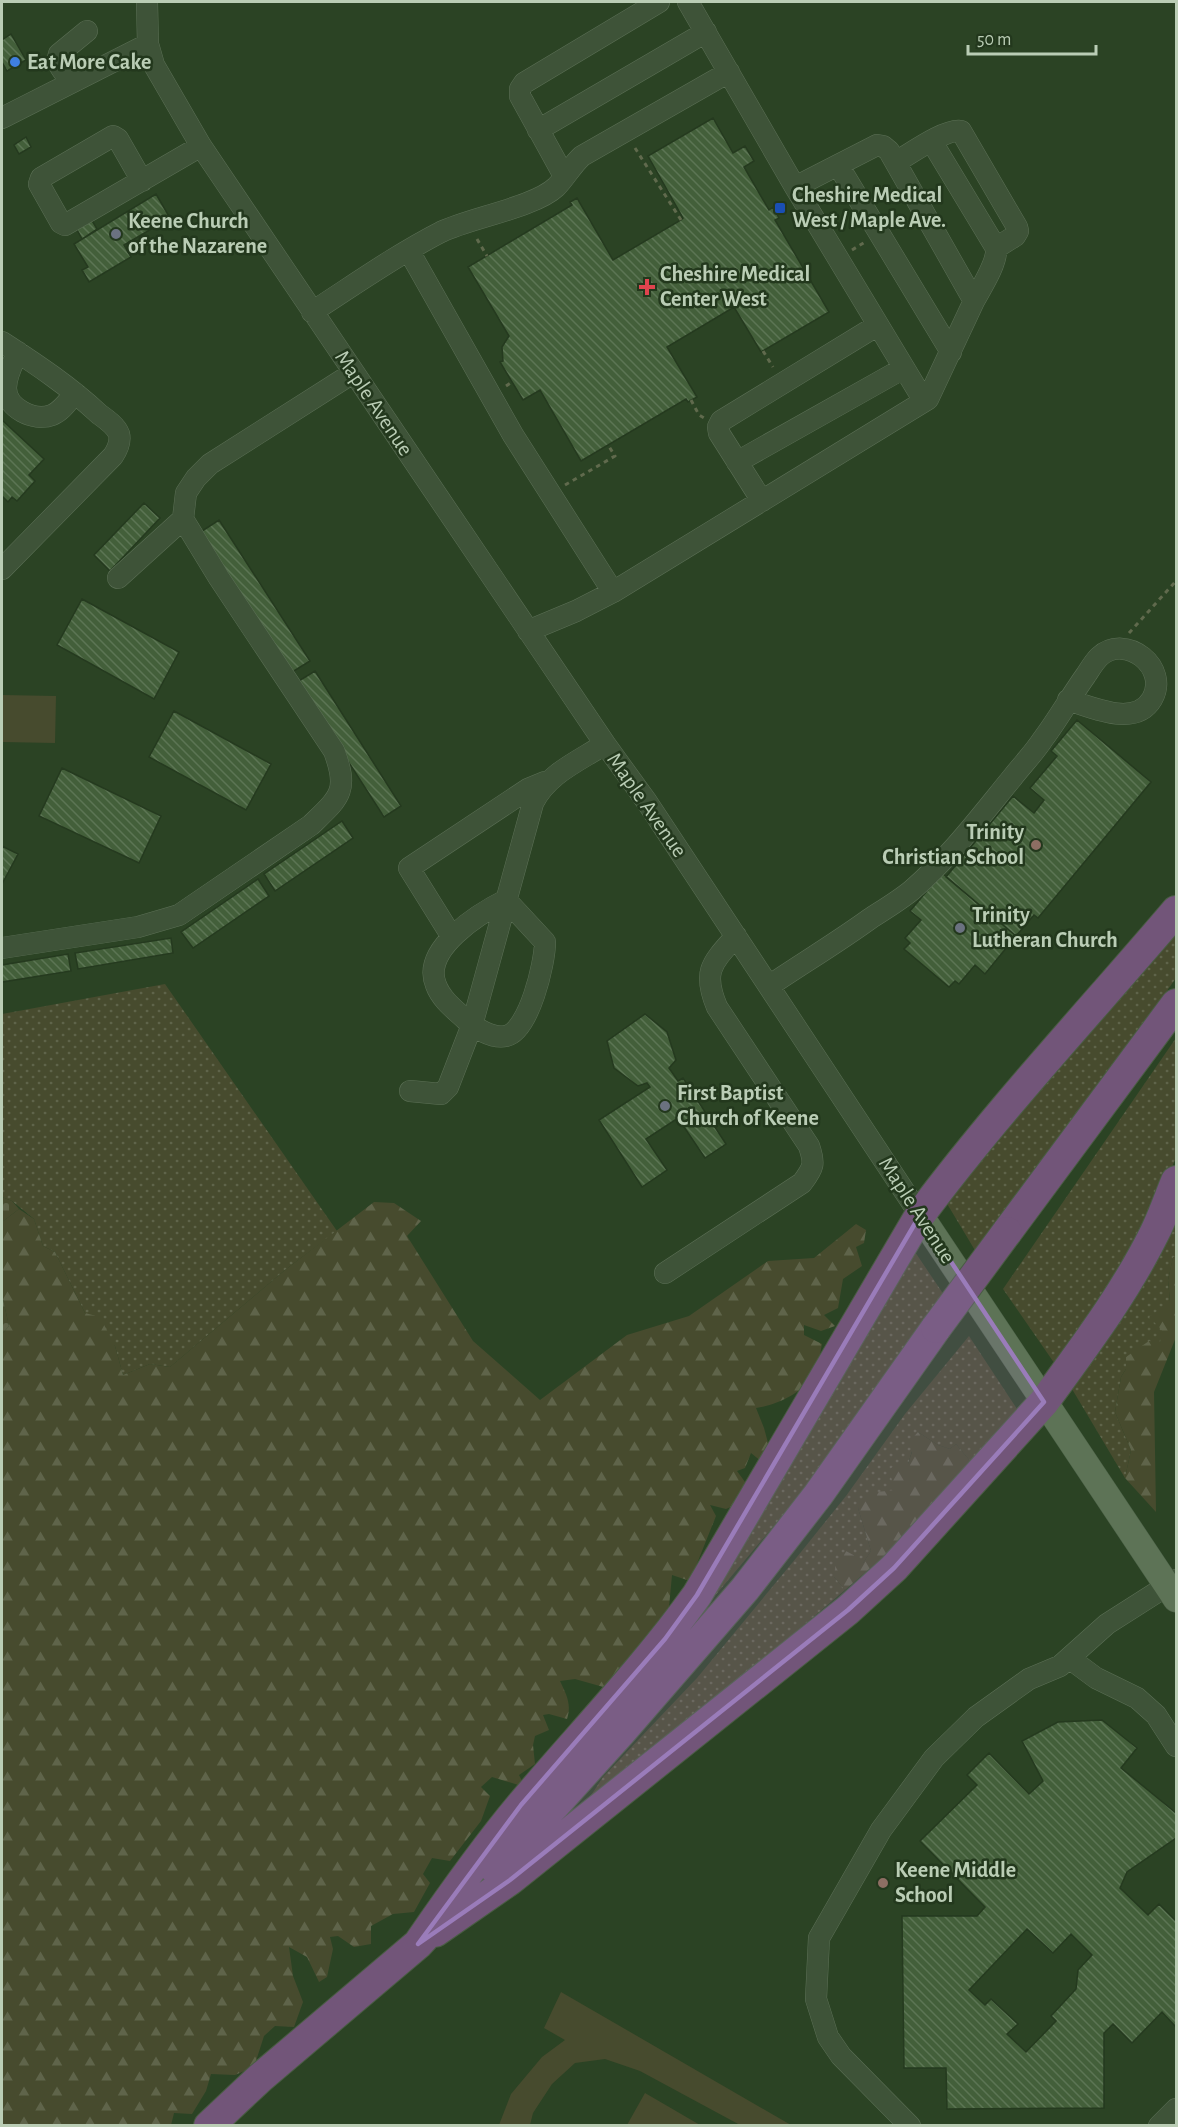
<svg xmlns="http://www.w3.org/2000/svg" width="1178" height="2127" font-family="'Alegreya Sans',sans-serif">
  <style>
    .green { fill: url(#green-dots) }
    .forest { fill: url(#forest-firs) }
    .cemetery { fill: url(#cemetery-stones) }
    .pitch { fill: #474b2e }
    .building { fill: url(#building-back-hatch); stroke: #253a1f; stroke-width: 1.5; fill-rule: evenodd }
    .lines { fill: none; stroke-linecap: round; stroke-linejoin: round }
    .minor-casing { stroke: #5c7056; stroke-width: 22 }
    .major-casing { stroke: #4a5f45; stroke-width: 27 }
    .highway-casing { stroke: #495d43; stroke-width: 32 }
    .path { stroke: #606a4d; stroke-width: 3; stroke-dasharray: 4.5 4.5; stroke-linecap: butt }
    .minor { stroke: #3e5338; stroke-width: 21 }
    .major { stroke: #5d7356; stroke-width: 26 }
    .highway { stroke: #725579; stroke-width: 30 }
    .highway-bridge-casing { stroke: #495d43; stroke-width: 32; stroke-linecap: butt }
    .highway-bridge { stroke: #725579; stroke-width: 30 }
    .marked { fill: #9a7cba; fill-opacity: 0.2; stroke: #9a7cba; stroke-width: 4.5; stroke-linejoin: round }
    .shop-dot { fill: #3f7fe0; stroke: #23381d; stroke-width: 2 }
    .transit-dot { fill: #1a4fb4; stroke: #23381d; stroke-width: 2 }
    .worship-dot { fill: #6b7280; stroke: #23381d; stroke-width: 2 }
    .health-dot { fill: #e0444e; stroke: #23381d; stroke-width: 2 }
    .education-dot { fill: #8d6e63; stroke: #23381d; stroke-width: 2 }
    .labels { text-anchor: middle; dominant-baseline: central; stroke-width: 5; stroke-linejoin: round; paint-order: stroke }
    .poi-label { font-size: 22px; font-weight: bold; fill: #bacdb5; stroke: #23381d; text-anchor: start }
    .street-label { font-size: 22px; fill: #bacdb5; stroke: #23381d }
  </style>
  <defs>
    <pattern id="green-dots" width="8" height="8" patternUnits="userSpaceOnUse" patternTransform="scale(1.5)"><rect width="8" height="8" fill="#474b2e"/><path d="M2 2h.1M6 6h.1" fill="none" stroke="#5f644a" stroke-width="1.8" stroke-linecap="round"/></pattern>
    <pattern id="forest-firs" width="22" height="20" patternUnits="userSpaceOnUse" patternTransform="scale(1.5)"><rect width="22" height="20" fill="#474b2e"/><path d="M5 1l3.5 6h-7zM16 11l3.5 6h-7z" fill="#5f644a"/></pattern>
    <pattern id="cemetery-stones" width="16" height="16" patternUnits="userSpaceOnUse" patternTransform="scale(1.5)"><rect width="16" height="16" fill="#474b2e"/><path d="M2 7V4a2 2 0 0 1 4 0v3zM10 15v-3a2 2 0 0 1 4 0v3z" fill="#5f644a"/></pattern>
    <pattern id="building-back-hatch" width="6" height="6" patternUnits="userSpaceOnUse" patternTransform="scale(1.5)"><rect width="6" height="6" fill="#435f3a"/><path d="M-1 5l2 2M0 0l6 6M5-1l2 2" fill="none" stroke="#5c7554"/></pattern>
  </defs>
  <rect width="100%" height="100%" fill="#2b4324"/>
  <path class="green" d="M 1176,919 L 1176,978 L 1058,1145 L 976,1252 L 943,1197 Z
    M 165,984 L 337,1231 L 285,1270 L 170,1367 L 150,1364 L 123,1375 L 115,1346 L 85,1313 L 55,1252 L 43,1246 L 34,1219 L 12,1201 L 2,1197 L 2,1014 Z
    M 1176,1038 L 1176,1158 L 1146,1224 L 1057,1367 L 1003,1289 Z
    M 1176,1199 L 1176,1257 L 1173,1258 L 1168,1280 L 1170,1302 L 1160,1344 L 1126,1369 L 1121,1377 L 1115,1412 L 1131,1450 L 1125,1478 L 1069,1384 Z
    M 913,1249 L 944,1295 L 810,1483 L 665,1655 Z
    M 969,1336 L 1021,1415 L 975,1467 L 956,1444 L 950,1449 L 938,1445 L 918,1432 L 908,1464 L 895,1490 L 858,1508 L 871,1551 L 863,1563 L 834,1577 L 845,1590 L 746,1674 L 590,1797 L 603,1777 L 697,1678 L 797,1557 L 846,1496 L 905,1414 Z"/>
  <path class="forest" d="M 374,1202 L 394,1203 L 421,1221 L 407,1236 L 473,1341 L 540,1400 L 627,1335 L 689,1316 L 768,1261 L 814,1258 L 856,1224 L 866,1230 L 864,1243 L 856,1247 L 862,1266 L 843,1279 L 838,1308 L 824,1315 L 835,1326 L 821,1331 L 804,1325 L 804,1335 L 822,1344 C 820,1353 819,1365 815,1372 C 804,1393 777,1405 756,1408 L 764,1428 L 771,1454 L 762,1462 L 751,1453 L 745,1468 L 737,1471 L 745,1482 L 740,1503 L 726,1509 L 710,1505 L 716,1516 L 690,1581 L 672,1575 L 669,1607 L 639,1649 L 614,1690 L 575,1679 L 560,1681 C 566,1694 572,1704 567,1719 L 549,1714 L 543,1715 L 549,1730 L 535,1736 L 533,1745 L 535,1764 L 519,1775 L 525,1787 L 492,1777 L 481,1787 L 490,1796 L 481,1821 L 450,1861 L 432,1858 L 423,1874 L 430,1883 L 414,1912 L 393,1914 L 371,1926 L 371,1944 L 354,1947 L 338,1936 L 330,1937 L 333,1949 L 327,1977 L 319,1982 L 307,1957 L 289,1947 L 293,1976 L 303,2002 L 294,2027 L 275,2026 L 264,2036 L 254,2067 L 235,2075 L 211,2074 L 206,2091 L 192,2114 L 174,2113 L 171,2125 L 2,2125 L 2,1334 L 9,1326 L 2,1295 L 2,1222 L 19,1209 L 34,1219 L 43,1246 L 55,1252 L 85,1313 L 100,1317 L 115,1346 L 123,1375 L 150,1364 L 170,1367 L 285,1270 Z
    M 1173,1257 L 1176,1257 L 1176,1337 L 1154,1392 L 1156,1512 L 1125,1478 L 1131,1450 L 1115,1412 L 1121,1377 L 1126,1369 L 1126,1357 L 1149,1341 L 1160,1343 L 1162,1330 L 1149,1317 L 1170,1302 L 1168,1280 Z
    M 918,1432 L 938,1445 L 950,1449 L 956,1444 L 975,1467 L 883,1557 L 845,1590 L 834,1577 L 836,1561 L 846,1551 L 857,1557 L 863,1563 L 871,1551 L 858,1508 L 868,1493 L 895,1490 L 889,1470 L 897,1463 L 908,1464 L 912,1452 L 909,1442 Z"/>
  <path class="cemetery" d="M 2,1197 L 12,1201 L 19,1209 L 2,1222 Z
    M 2,1295 L 9,1326 L 2,1334 Z"/>
  <path class="pitch" d="M 2,695 L 56,696 L 55,743 L 2,742 Z
    M 561,1992 L 791,2125 L 740,2125 L 640,2071 L 605,2059 L 575,2063 L 552,2084 L 533,2113 L 530,2125 L 499,2125 L 511,2094 L 542,2057 L 565,2040 L 544,2028 Z
    M 645,2093 L 700,2125 L 627,2125 Z"/>
  <path class="building" d="M 11,34 L 26,60 L 7,71 L 2,62 L 2,40 Z
    M 713,118 L 733,153 L 745,146 L 754,161 L 744,167 L 769,210 L 773,207 L 779,218 L 775,220 L 829,312 L 761,352 L 734,307 L 667,347 L 697,397 L 688,402 L 686,399 L 581,461 L 540,390 L 523,400 L 500,362 L 503,361 L 502,347 L 509,336 L 468,267 L 572,205 L 570,202 L 577,198 L 613,260 L 681,220 L 683,218 L 648,156 Z
    M 26,137 L 31,147 L 19,154 L 14,145 Z
    M 156,194 L 170,218 L 124,245 L 131,257 L 89,282 L 82,270 L 88,267 L 74,244 Z
    M 90,217 L 97,229 L 82,239 L 75,226 Z
    M 2,420 L 44,459 L 29,475 L 35,481 L 17,501 L 12,497 L 8,502 L 2,496 Z
    M 144,503 L 160,518 L 110,571 L 94,555 Z
    M 219,520 L 310,661 L 289,674 L 199,533 Z
    M 82,599 L 179,652 L 154,699 L 57,645 Z
    M 315,671 L 401,806 L 384,817 L 297,682 Z
    M 174,711 L 271,764 L 246,810 L 149,757 Z
    M 1077,720 L 1151,782 L 1038,918 L 1034,915 L 1016,936 L 946,877 L 1013,796 L 1034,813 L 1044,800 L 1030,788 L 1057,756 L 1051,751 Z
    M 62,768 L 161,816 L 139,863 L 39,816 Z
    M 342,821 L 353,838 L 275,891 L 264,874 Z
    M 2,846 L 18,854 L 2,884 Z
    M 942,873 L 1016,936 L 985,974 L 975,965 L 959,984 L 955,981 L 949,987 L 904,949 L 910,943 L 905,938 L 921,920 L 910,911 Z
    M 258,879 L 269,896 L 193,948 L 181,932 Z
    M 171,938 L 173,953 L 78,969 L 75,953 Z
    M 68,954 L 71,971 L 2,982 L 2,965 Z
    M 645,1014 L 667,1032 L 676,1060 L 669,1068 L 678,1081 L 683,1078 L 726,1144 L 705,1158 L 678,1118 L 646,1139 L 667,1170 L 642,1187 L 599,1120 L 650,1087 L 647,1083 L 638,1086 L 614,1068 L 607,1041 Z
    M 1102,1720 L 1137,1748 L 1121,1768 L 1176,1813 L 1176,1838 L 1127,1872 L 1120,1888 L 1148,1915 L 1159,1904 L 1176,1921 L 1176,2027 L 1162,2012 L 1132,2043 L 1113,2024 L 1104,2033 L 1104,2108 L 947,2109 L 946,2068 L 904,2068 L 902,1916 L 977,1916 L 985,1907 L 920,1841 L 977,1785 L 967,1775 L 989,1753 L 1029,1794 L 1043,1781 L 1022,1741 L 1058,1722 ZM 1027,1929 L 1053,1953 L 1071,1934 L 1092,1955 L 1078,1970 L 1076,1989 L 1051,2016 L 1056,2021 L 1026,2052 L 1007,2034 L 1018,2024 L 991,1999 L 985,2005 L 969,1990 Z"/>
  <g class="lines">
    <defs>
      <path id="minor" d="M 147,2 L 148,44 L 154,65 L 201,146 L 605,744 L 647,802 L 920,1215
        M 688,2 L 795,187 L 924,401
        M 71,81 C 65,73 55,65 59,54 L 87,31
        M 2,118 L 148,44
        M 538,130 L 706,32
        M 896,162 C 910,154 946,128 961,131 L 1017,227 L 1018,231 L 1015,236 L 996,248 L 932,142
        M 838,165 L 951,352
        M 564,176 L 520,96 L 520,89 L 524,83 L 659,2
        M 142,181 L 118,139 L 113,136 L 46,175 L 41,178 L 39,184 L 61,223 L 65,225 L 201,146
        M 409,251 L 513,435 L 613,592
        M 974,301 C 981,288 998,262 996,248
        M 312,312 C 354,285 396,255 441,232 C 470,218 535,207 556,187 C 565,178 572,165 582,156 L 729,72
        M 2,342 C 36,364 69,386 99,414 C 106,419 116,426 119,434 C 121,442 117,450 113,456 L 2,569
        M 18,352 C 13,363 6,375 6,388 C 6,408 34,422 52,415 C 62,411 68,401 75,393
        M 737,462 L 904,368
        M 762,501 L 719,433 L 718,427 L 721,421 L 878,325
        M 118,578 L 183,519 L 186,493 L 196,478 L 210,464 L 353,373
        M 528,631 L 576,611 L 613,592 L 928,399 L 974,301 L 889,151 L 883,146 L 877,145 L 795,187
        M 506,900 L 545,942 C 545,963 529,1031 506,1036 C 492,1039 475,1028 465,1019 C 454,1009 441,999 436,985 C 421,949 480,913 506,900 Z
        M 452,937 L 409,868 L 528,789 L 545,782
        M 2,948 L 138,927 L 179,915 L 311,825 C 340,797 349,791 334,751 L 219,578 L 183,519
        M 769,986 C 803,963 838,942 871,918 C 885,909 900,900 912,890 C 950,857 980,817 1012,778 C 1022,765 1034,753 1043,739 C 1058,719 1071,696 1086,675 C 1090,669 1094,662 1099,657 C 1126,632 1170,668 1152,699 C 1135,728 1092,707 1068,700
        M 410,1091 L 441,1094 L 448,1087 L 472,1025 L 533,803 C 547,774 579,761 605,744
        M 665,1273 L 802,1183 C 814,1167 815,1164 809,1146 L 717,1007 C 702,971 712,963 736,936
        M 1069,1658 L 1096,1678 L 1137,1698 L 1156,1715 L 1176,1746
        M 910,2126 L 841,2056 L 828,2037 L 816,1999 L 819,1938 L 881,1830 L 934,1758 L 976,1717 L 1029,1679 L 1060,1666 L 1107,1624 L 1176,1580
        M 1159,2126 L 1176,2109"/>
      <path id="major" d="M 920,1215 L 1176,1599"/>
      <path id="highway" d="M 1007,1232 L 1176,1004
        M 493,1867 L 555,1805 L 621,1732 L 745,1589 L 818,1495 L 936,1328
        M 435,1932 L 510,1880 L 848,1610 L 894,1568 L 1044,1402 C 1084,1347 1125,1293 1155,1232 C 1163,1216 1169,1198 1176,1181
        M 418,1944 C 451,1896 484,1849 521,1805 C 580,1735 644,1669 697,1595 L 920,1215 C 999,1109 1091,1011 1176,911
        M 209,2126 L 260,2078 L 418,1944 L 432,1929"/>
    </defs>
    <use href="#minor" class="minor-casing"/>
    <use href="#major" class="major-casing"/>
    <use href="#highway" class="highway-casing"/>
    <path class="path" d="M 635,148 L 681,220
      M 895,225 L 907,218
      M 477,239 L 487,256
      M 852,250 L 865,242
      M 763,351 L 773,367
      M 506,386 L 512,382
      M 691,400 L 699,415 L 704,418
      M 565,485 L 615,456 L 608,445
      M 1129,633 L 1176,581"/>
    <use href="#minor" class="minor"/>
    <use href="#major" class="major"/>
    <use href="#highway" class="highway"/>
    <defs>
      <path id="highway-bridge" d="M 936,1328 L 1007,1232"/>
    </defs>
    <use href="#highway-bridge" class="highway-bridge-casing"/>
    <use href="#highway-bridge" class="highway-bridge"/>
  </g>
  <path class="marked" d="M 920,1215 L 1044,1402 L 894,1568 L 848,1610 L 510,1880 L 418,1944 L 521,1805 L 665,1639 L 697,1595 Z"/>
  <circle class="shop-dot" cx="15" cy="62" r="6"/>
  <rect class="transit-dot" x="774" y="202" width="12" height="12" rx="3"/>
  <g class="worship-dot">
    <circle cx="116" cy="234" r="6"/>
    <circle cx="960" cy="928" r="6"/>
    <circle cx="665" cy="1106" r="6"/>
  </g>
  <path class="health-dot" d="M644 278h6v6h6v6h-6v6h-6v-6h-6v-6h6z"/>
  <g class="education-dot">
    <circle cx="1036" cy="845" r="6"/>
    <circle cx="883" cy="1883" r="6"/>
  </g>
  <g class="labels">
    <g class="poi-label">
      <text x="27" y="62">Eat More Cake</text>
      <text x="792" y="195">Cheshire Medical<tspan x="792" dy="25">West / Maple Ave.</tspan></text>
      <text x="128" y="221">Keene Church<tspan x="128" dy="25">of the Nazarene</tspan></text>
      <text x="660" y="274">Cheshire Medical<tspan x="660" dy="25">Center West</tspan></text>
      <text x="1024" y="832" text-anchor="end">Trinity<tspan x="1024" dy="25">Christian School</tspan></text>
      <text x="972" y="915">Trinity<tspan x="972" dy="25">Lutheran Church</tspan></text>
      <text x="677" y="1093">First Baptist<tspan x="677" dy="25">Church of Keene</tspan></text>
      <text x="895" y="1870">Keene Middle<tspan x="895" dy="25">School</tspan></text>
    </g>
    <g class="street-label">
      <text transform="translate(374 403) rotate(56)">Maple Avenue</text>
      <text transform="translate(647 805) rotate(55)">Maple Avenue</text>
      <text transform="translate(917 1210) rotate(57)">Maple Avenue</text>
    </g>
  </g>
  <rect width="1178" height="2127" fill="none" stroke="#bacdb5" stroke-width="6"/>
  <path d="M968 45v9h128v-9" fill="none" stroke="#bacdb5" stroke-width="3"/>
  <text x="977" y="45" font-size="18" fill="#bacdb5" stroke="#23381d" stroke-width="4.5" paint-order="stroke">50 m</text>
</svg>
